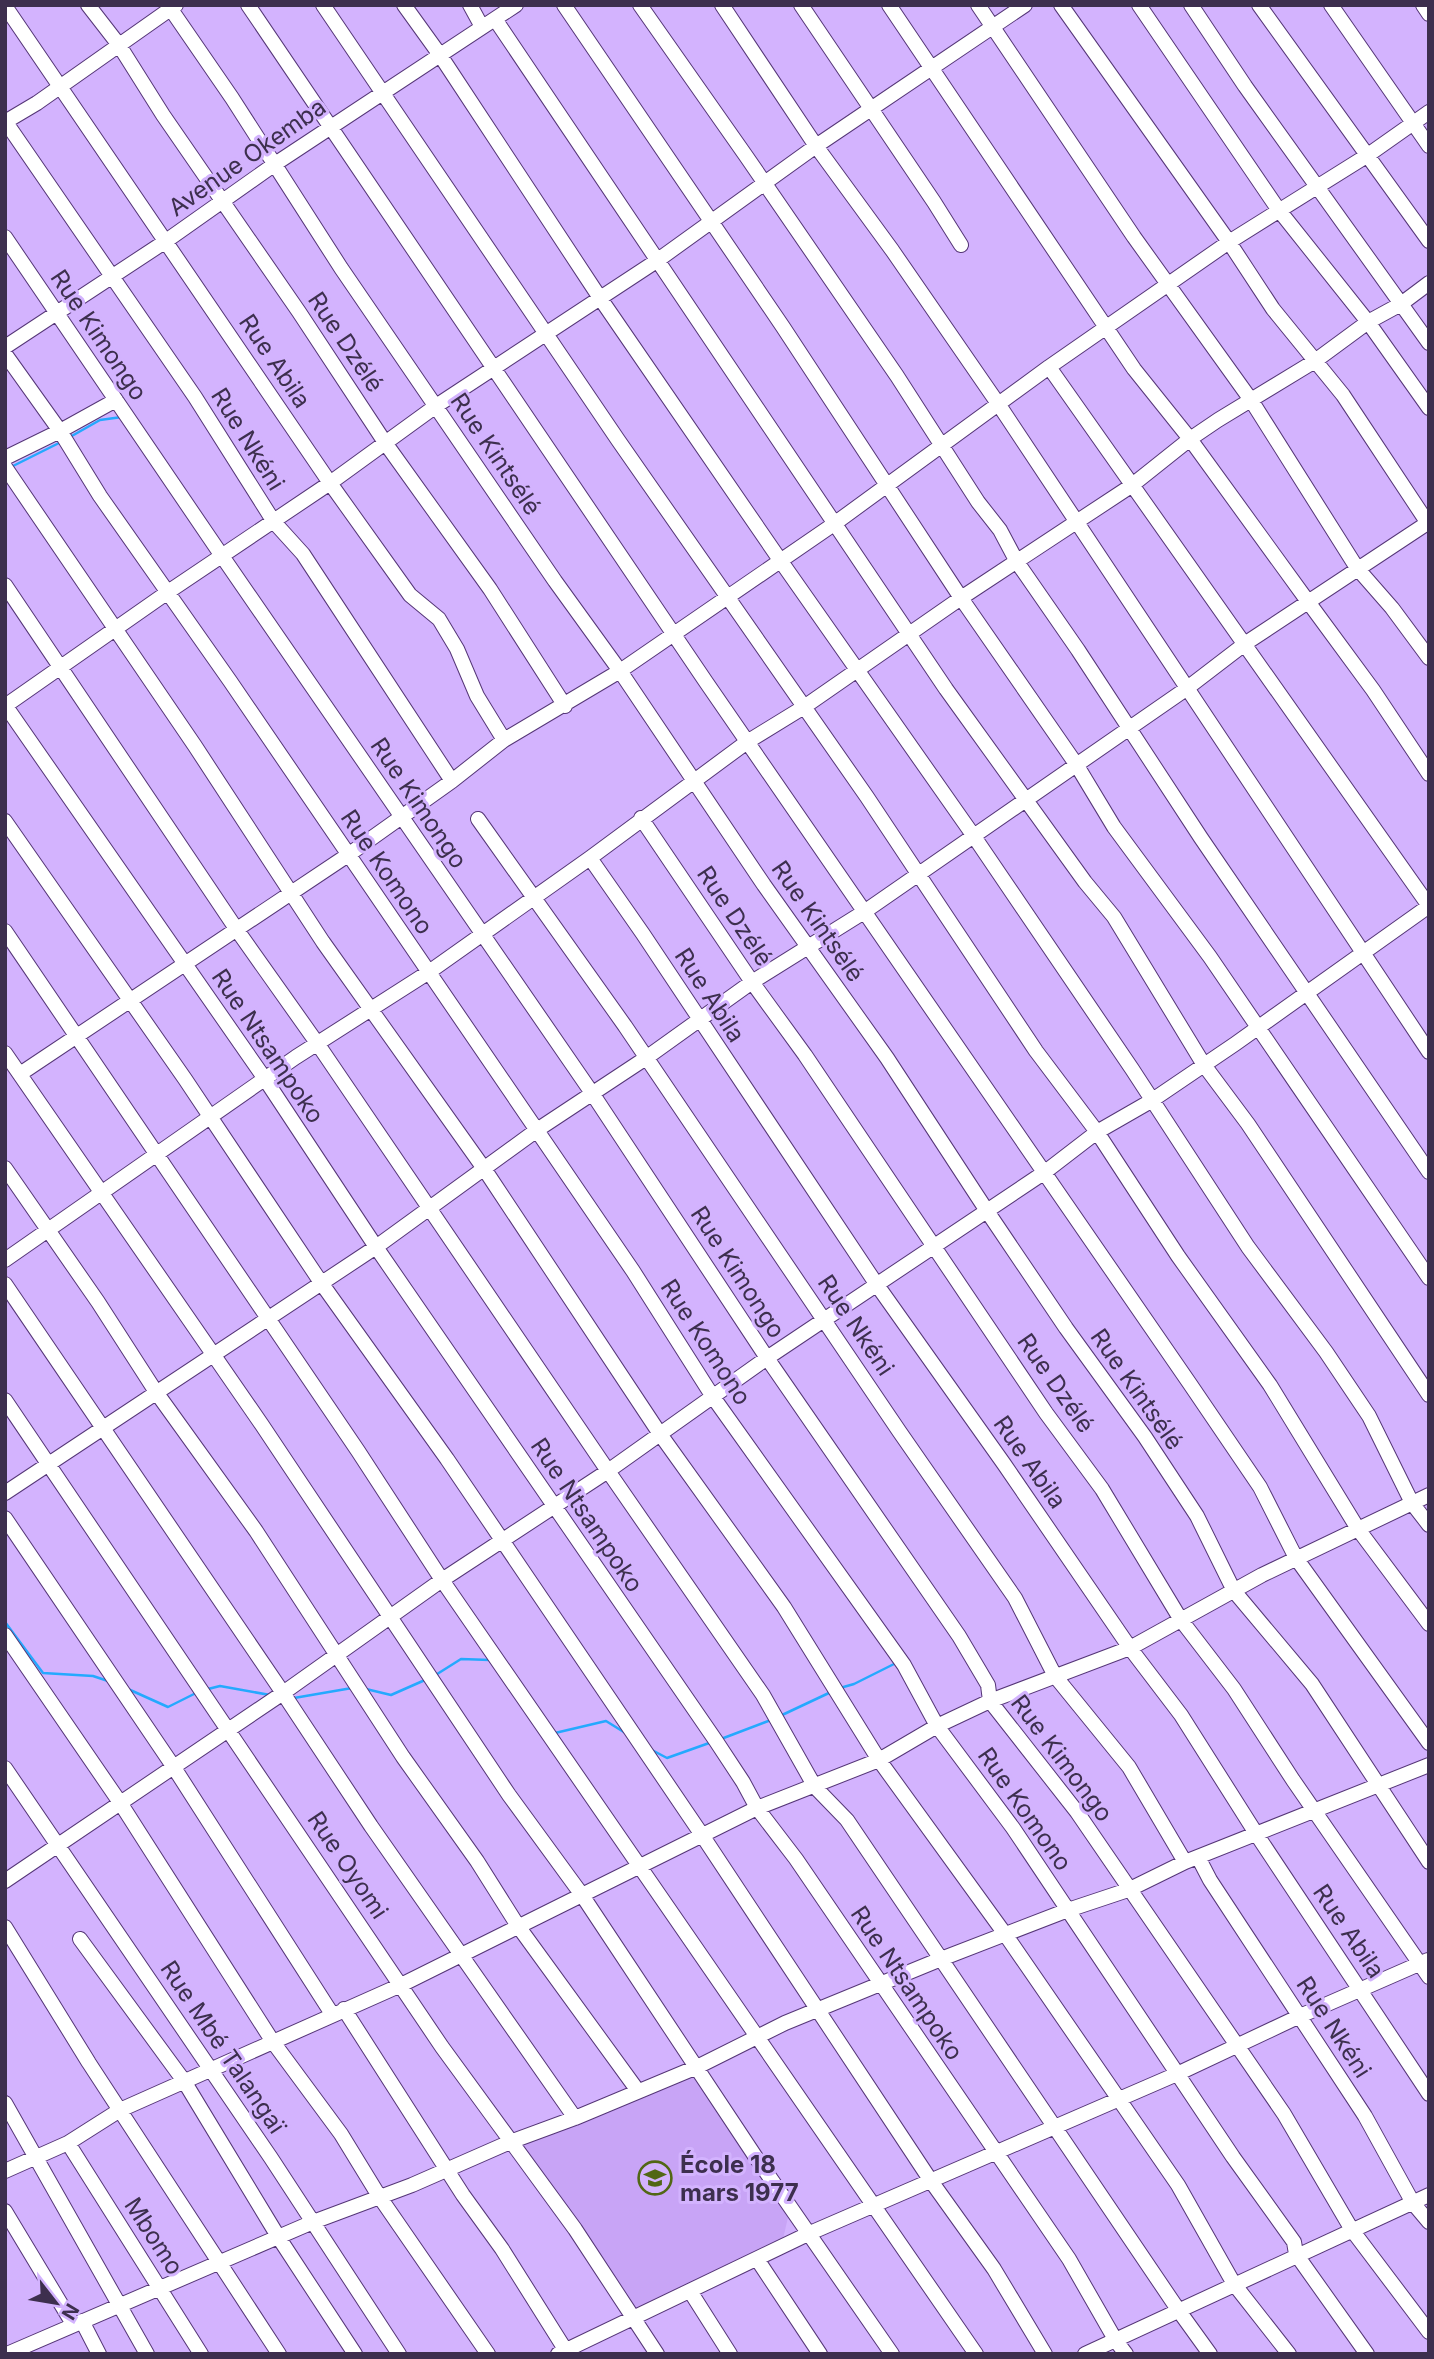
<svg xmlns="http://www.w3.org/2000/svg" width="1434" height="2359" font-family="Inter,sans-serif">
  <style>
    .built { fill: #c8a4f6 }
    .lines { fill: none; stroke-linecap: round; stroke-linejoin: round }
    .stream { stroke: #25a9fe; stroke-width: 2.5 }
    .minor-casing { stroke: #553677; stroke-width: 16 }
    .minor { stroke: #fff; stroke-width: 14 }
    .labels { text-anchor: middle; dominant-baseline: central; stroke-width: 6; stroke-linejoin: round; paint-order: stroke }
    .street-label { font-size: 24px; fill: #3d2f4e; stroke: #d3b3fe }
    .poi-label { font-size: 24px; font-weight: bold; fill: #3d2f4e; stroke: #d3b3fe; text-anchor: start }
  </style>
  <rect width="100%" height="100%" fill="#d3b3fe"/>
  <path class="built" d="M 694,2074 L 789,2213 L 783,2239 L 637,2310 L 521,2143 Z"/>
  <g class="lines">
    <path class="stream" d="M 70,437 L 100,420 L 122,417
      M 11,467 L 61,442
      M 5,1622 L 43,1673 L 93,1676 L 108,1681
      M 434,1676 L 461,1659 L 490,1660
      M 840,1688 L 854,1684 L 894,1664
      M 128,1689 L 168,1707 L 198,1692
      M 208,1689 L 220,1686 L 270,1695
      M 366,1689 L 391,1695 L 425,1680
      M 294,1698 L 352,1688
      M 780,1716 L 831,1692
      M 555,1733 L 606,1721 L 627,1734
      M 721,1739 L 771,1720
      M 650,1749 L 667,1758 L 712,1742"/>
    <defs>
      <path id="minor" d="M 88,5 L 119,45 L 163,115 L 299,312 L 386,444 L 490,589 L 565,706
        M 168,5 L 232,98 L 341,268 L 555,581 L 620,671 L 764,885 L 887,1058 L 987,1211 L 1066,1328 L 1145,1437 L 1197,1516 L 1234,1591 L 1312,1684 L 1429,1862
        M 248,5 L 706,682 L 1190,1384 L 1260,1487 L 1296,1558 L 1429,1743
        M 323,5 L 618,440 L 867,797 L 1036,1051 L 1097,1132 L 1178,1256 L 1270,1385 L 1358,1529 L 1429,1624
        M 404,5 L 440,55 L 600,298 L 780,560 L 973,835 L 1132,1069 L 1248,1247 L 1326,1352 L 1369,1416 L 1412,1503 L 1429,1525
        M 470,5 L 482,27
        M 564,5 L 783,327 L 961,598 L 1076,764 L 1114,827 L 1210,957 L 1429,1278
        M 640,5 L 746,156 L 897,376 L 978,502 L 1000,530 L 1017,562 L 1078,650 L 1201,838 L 1429,1172
        M 722,5 L 816,146 L 892,250 L 999,405 L 1429,1052
        M 801,5 L 934,202 L 961,245
        M 889,5 L 1134,369 L 1190,439 L 1309,603 L 1373,690 L 1429,774
        M 978,5 L 1134,237 L 1251,400 L 1357,568 L 1392,608 L 1429,658
        M 1061,5 L 1229,242 L 1273,309 L 1343,395 L 1429,525
        M 1139,5 L 1278,209 L 1368,322 L 1429,408
        M 1191,5 L 1245,86 L 1429,343
        M 1259,5 L 1429,241
        M 1331,5 L 1429,146
        M 1423,5 L 1429,14
        M 5,6 L 330,483 L 410,595 L 439,619 L 457,649 L 477,696 L 504,740
        M 495,19 L 946,689 L 1085,882 L 1114,917 L 1204,1065 L 1248,1124 L 1429,1395
        M 5,121 L 195,397 L 274,522 L 303,554 L 452,781
        M 5,122 L 37,103 L 176,5
        M 5,237 L 222,556 L 592,1093 L 767,1358 L 959,1636 L 988,1685 L 990,1701 L 1077,1812 L 1284,2114 L 1352,2230 L 1429,2332
        M 5,347 L 166,241 L 275,164 L 516,5
        M 5,354 L 60,431 L 100,496 L 230,681 L 633,1271 L 713,1397 L 904,1665 L 937,1726 L 1013,1828 L 1233,2157 L 1294,2242 L 1296,2254 L 1367,2354
        M 1049,367 L 1429,906
        M 5,458 L 60,431 L 116,400
        M 5,467 L 195,746 L 323,942 L 485,1170 L 660,1434 L 784,1607 L 879,1760 L 1005,1934 L 1178,2185 L 1234,2284 L 1289,2354
        M 5,585 L 237,930 L 317,1043 L 608,1471 L 763,1695 L 815,1787 L 847,1820 L 1179,2311 L 1210,2354
        M 5,705 L 265,1079 L 376,1247 L 716,1741 L 743,1782 L 757,1808 L 796,1859 L 1069,2259 L 1116,2341 L 1126,2354
        M 5,706 L 168,592 L 330,483 L 436,406 L 658,260 L 816,146 L 1025,5
        M 641,818 L 752,982 L 805,1055 L 1046,1413 L 1102,1489 L 1181,1620 L 1234,1689 L 1293,1780 L 1429,1977
        M 478,819 L 625,1026 L 899,1431 L 1015,1598 L 1055,1676 L 1129,1767 L 1185,1862
        M 5,821 L 185,1079 L 322,1284 L 447,1459 L 702,1835 L 931,2181 L 994,2269 L 1045,2354
        M 590,858 L 643,934 L 877,1285 L 1004,1464 L 1130,1648 L 1181,1715 L 1257,1835 L 1429,2094
        M 5,931 L 358,1451 L 442,1580 L 976,2354
        M 5,1053 L 262,1425 L 509,1795 L 582,1895 L 755,2156 L 892,2354
        M 20,1074 L 348,855 L 452,781 L 504,740 L 620,671 L 834,524 L 1049,367 L 1229,242 L 1368,155 L 1429,112
        M 5,1168 L 98,1302 L 156,1392 L 256,1531 L 403,1757 L 477,1861 L 518,1926 L 638,2091
        M 5,1260 L 296,1057 L 429,972 L 590,858 L 747,742 L 804,707 L 961,598 L 1131,486 L 1190,439 L 1218,420 L 1315,361 L 1368,322 L 1401,304 L 1429,283
        M 5,1284 L 283,1693 L 371,1826 L 575,2118
        M 5,1400 L 442,2047 L 575,2229 L 657,2354
        M 5,1493 L 376,1247 L 537,1130 L 646,1058 L 752,982 L 864,912 L 1186,689 L 1246,643 L 1429,522
        M 5,1518 L 173,1766 L 332,2014
        M 5,1635 L 121,1804 L 273,2042 L 341,2134 L 379,2196 L 488,2354
        M 5,1768 L 271,2158 L 399,2354
        M 1198,1857 L 1210,1880 L 1365,2116 L 1413,2203 L 1429,2222
        M 5,1881 L 283,1693 L 442,1580 L 608,1471 L 767,1358 L 1045,1172 L 1097,1132 L 1151,1101 L 1235,1044 L 1429,906
        M 5,1927 L 89,2063 L 279,2354
        M 80,1939 L 184,2081 L 279,2238 L 355,2354
        M 344,2009 L 463,2195 L 502,2249 L 568,2354
        M 5,2103 L 147,2354
        M 68,2143 L 201,2354
        M 5,2171 L 68,2143 L 120,2110 L 401,1985 L 757,1808 L 879,1760 L 937,1726 L 990,1701 L 1130,1648 L 1262,1575 L 1429,1495
        M 5,2211 L 73,2324
        M 757,2259 L 820,2354
        M 690,2291 L 730,2354
        M 82,2321 L 99,2354
        M 7,2354 L 313,2222 L 412,2185 L 510,2142 L 575,2118 L 697,2067 L 785,2023 L 941,1959 L 1068,1910 L 1128,1890 L 1185,1862 L 1429,1765
        M 558,2354 L 810,2233 L 1177,2074 L 1300,2016 L 1428,1960
        M 1085,2354 L 1429,2195"/>
    </defs>
    <use href="#minor" class="minor-casing"/>
    <use href="#minor" class="minor"/>
  </g>
  <defs>
    <symbol id="school-ring" viewBox="-11 -11 22 22"><circle r="9.5" fill="#d3b3fe" stroke="#526715" stroke-width="1.5"/><path d="M0-5L7-2L0 1L-7-2ZM-4 1L0 2.5L4 1V4Q0 6-4 4Z" fill="#526715"/></symbol>
  </defs>
  <g fill-rule="evenodd">
    <use href="#school-ring" x="636" y="2159" width="38" height="38"/>
  </g>
  <g class="labels">
    <g class="street-label">
      <text transform="translate(247 157) rotate(-35)">Avenue Okemba</text>
      <text transform="translate(99 335) rotate(56)">Rue Kimongo</text>
      <text transform="translate(346 342) rotate(56)">Rue Dzélé</text>
      <text transform="translate(275 361) rotate(56)">Rue Abila</text>
      <text transform="translate(248 439) rotate(58)">Rue Nkéni</text>
      <text transform="translate(496 454) rotate(56)">Rue Kintsélé</text>
      <text transform="translate(419 803) rotate(56)">Rue Kimongo</text>
      <text transform="translate(387 872) rotate(56)">Rue Komono</text>
      <text transform="translate(735 916) rotate(56)">Rue Dzélé</text>
      <text transform="translate(818 921) rotate(55)">Rue Kintsélé</text>
      <text transform="translate(710 995) rotate(57)">Rue Abila</text>
      <text transform="translate(268 1046) rotate(56)">Rue Ntsampoko</text>
      <text transform="translate(738 1272) rotate(57)">Rue Kimongo</text>
      <text transform="translate(856 1325) rotate(56)">Rue Nkéni</text>
      <text transform="translate(706 1342) rotate(57)">Rue Komono</text>
      <text transform="translate(1056 1383) rotate(55)">Rue Dzélé</text>
      <text transform="translate(1137 1389) rotate(55)">Rue Kintsélé</text>
      <text transform="translate(1030 1462) rotate(55)">Rue Abila</text>
      <text transform="translate(587 1515) rotate(56)">Rue Ntsampoko</text>
      <text transform="translate(1062 1758) rotate(53)">Rue Kimongo</text>
      <text transform="translate(1025 1809) rotate(55)">Rue Komono</text>
      <text transform="translate(348 1865) rotate(56)">Rue Oyomi</text>
      <text transform="translate(1349 1931) rotate(56)">Rue Abila</text>
      <text transform="translate(907 1983) rotate(56)">Rue Ntsampoko</text>
      <text transform="translate(1334 2027) rotate(57)">Rue Nkéni</text>
      <text transform="translate(223 2047) rotate(56)">Rue Mbé Talangaï</text>
      <text transform="translate(154 2236) rotate(57)">Mbomo</text>
    </g>
    <g class="poi-label">
      <text x="680" y="2164">École 18<tspan x="680" dy="28">mars 1977</tspan></text>
    </g>
  </g>
  <rect width="1434" height="2359" fill="none" stroke="#3d2f4e" stroke-width="14"/>
  <g transform="translate(56 2303) rotate(121)" stroke="#d3b3fe" stroke-width="5" paint-order="stroke">
  <path d="M0-5L12 26L0 18L-12 26Z" fill="#3d2f4e"/>
  <text y="-10" font-size="19" font-weight="bold" text-anchor="middle" fill="#3d2f4e">N</text>
  </g>
</svg>
